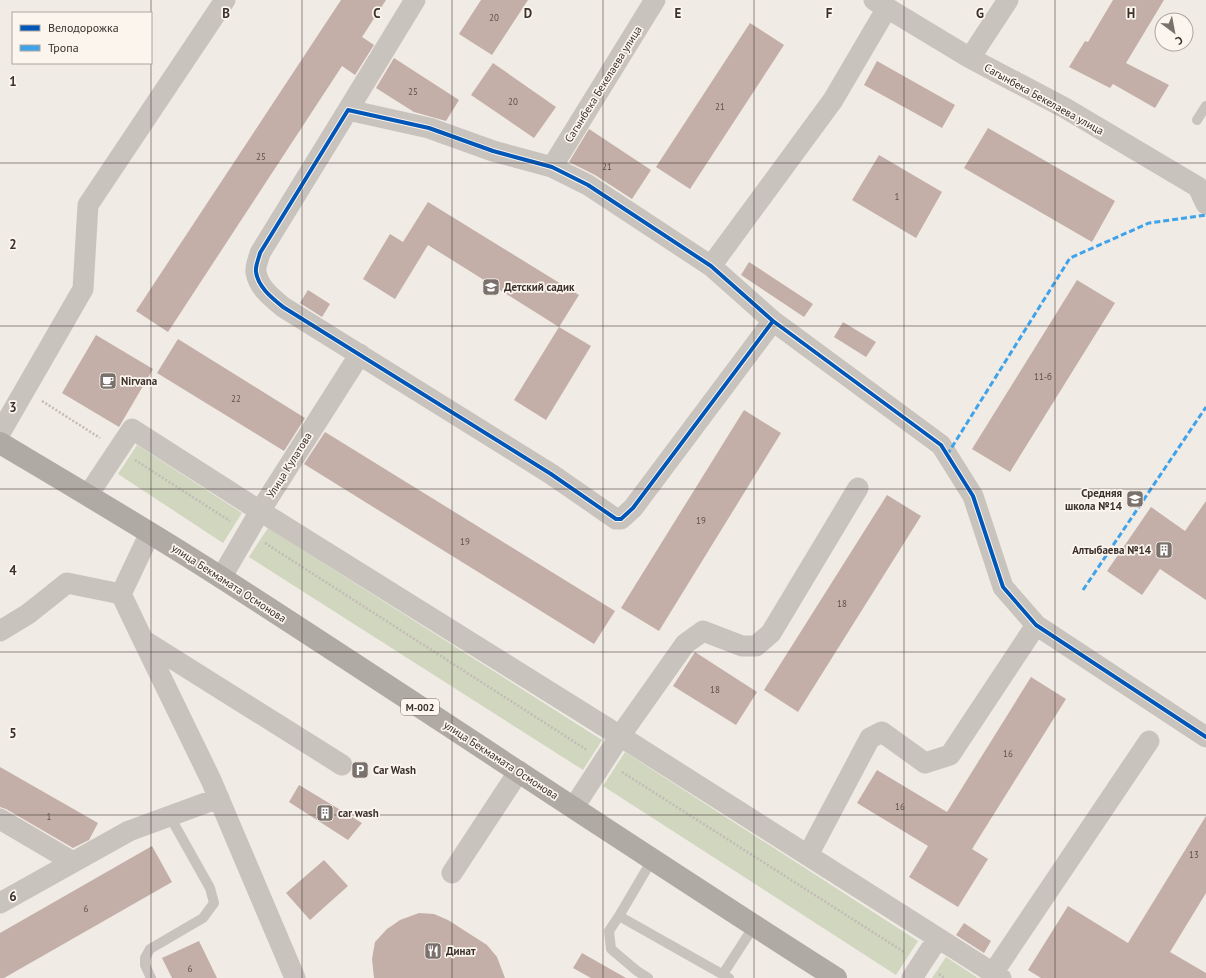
<svg xmlns="http://www.w3.org/2000/svg" width="1206" height="978" font-family="'PT Sans',sans-serif">
  <style>
    .green { fill: #d1d6bf }
    .building { fill: #c3afa7 }
    .lines { fill: none; stroke-linecap: round; stroke-linejoin: round }
    .path { stroke: #c2bbb6; stroke-width: 2.5; stroke-dasharray: 2 2; stroke-linecap: butt }
    .lane { stroke: #c9c3be; stroke-width: 10 }
    .street { stroke: #c9c3be; stroke-width: 21 }
    .highway { stroke: #afaaa4; stroke-width: 22 }
    .quiet { stroke: #3fa3eb; stroke-width: 3; stroke-dasharray: 6 3; stroke-linecap: butt }
    .cycleway-casing { stroke: #fbf5ee; stroke-width: 6 }
    .cycleway { stroke: #0057b8; stroke-width: 4 }
    .grid { fill: none; stroke: #3b302b; stroke-width: 1; stroke-opacity: 0.55 }
    .labels { text-anchor: middle; dominant-baseline: central; stroke-width: 3.5; stroke-linejoin: round; paint-order: stroke }
    .number-label { font-size: 9px; fill: #5d504a }
    .shield { fill: #fbf5ee; stroke: #756b66; stroke-width: 1 }
    .shield-label { font-size: 10px; font-weight: bold; fill: #3b302b }
    .street-label { font-size: 11px; fill: #3b302b; stroke: #fbf5ee }
    .poi-label { font-size: 11px; font-weight: bold; fill: #3b302b; stroke: #fbf5ee; text-anchor: start }
    .grid-label { font-size: 13px; text-anchor: middle; font-weight: bold; fill: #3b302b; stroke: #fbf5ee; stroke-width: 3.5; stroke-linejoin: round; paint-order: stroke }
  </style>
  <rect width="100%" height="100%" fill="#f0ebe5"/>
  <path class="green" d="M 137,445 L 242,513 L 223,543 L 118,474 Z
    M 268,528 L 602,740 L 583,770 L 249,557 Z
    M 625,752 L 918,941 L 896,975 L 603,786 Z
    M 946,957 L 978,978 L 932,978 Z"/>
  <path class="building" d="M 341,0 L 386,0 L 362,37 L 374,45 L 355,75 L 342,66 L 168,332 L 136,311 Z
    M 481,0 L 528,0 L 492,55 L 459,34 Z
    M 1113,0 L 1164,0 L 1126,63 L 1169,85 L 1155,108 L 1113,84 L 1110,88 L 1069,67 L 1085,41 L 1088,42 Z
    M 750,23 L 784,45 L 690,189 L 656,167 Z
    M 394,58 L 459,100 L 446,121 L 414,112 L 376,88 Z
    M 877,61 L 955,105 L 942,128 L 864,85 Z
    M 493,63 L 556,107 L 534,138 L 471,95 Z
    M 988,128 L 1115,201 L 1092,242 L 964,168 Z
    M 589,129 L 651,170 L 632,199 L 595,175 L 569,162 Z
    M 879,155 L 942,192 L 916,238 L 852,200 Z
    M 428,202 L 579,295 L 559,327 L 428,245 L 395,299 L 363,279 L 390,234 L 403,242 Z
    M 749,262 L 813,304 L 804,317 L 741,275 Z
    M 1077,280 L 1115,303 L 1010,472 L 972,449 Z
    M 308,290 L 330,304 L 322,317 L 300,303 Z
    M 843,322 L 876,342 L 866,357 L 834,337 Z
    M 559,327 L 591,346 L 546,420 L 514,400 Z
    M 96,335 L 153,369 L 119,427 L 62,393 Z
    M 178,339 L 305,418 L 284,451 L 157,373 Z
    M 744,410 L 781,433 L 659,631 L 621,608 Z
    M 325,432 L 615,611 L 594,644 L 304,464 Z
    M 887,495 L 921,516 L 798,712 L 764,690 Z
    M 1206,501 L 1206,600 L 1160,569 L 1142,595 L 1107,571 L 1151,507 L 1185,531 Z
    M 695,652 L 757,692 L 736,725 L 673,686 Z
    M 1031,677 L 1066,699 L 972,849 L 988,859 L 958,907 L 909,877 L 928,846 L 857,803 L 877,770 L 947,812 Z
    M 0,767 L 98,823 L 89,840 L 73,848 L 6,809 L 0,807 Z
    M 299,785 L 362,823 L 348,840 L 289,802 Z
    M 1206,816 L 1206,893 L 1170,952 L 1206,973 L 1206,978 L 1041,978 L 1028,970 L 1068,906 L 1128,943 Z
    M 152,846 L 172,882 L 4,978 L 0,978 L 0,933 Z
    M 324,860 L 348,886 L 310,920 L 286,893 Z
    M 419,913 L 434,914 L 448,920 L 487,945 L 497,957 L 505,978 L 374,978 L 372,959 L 375,942 L 387,929 L 400,920 Z
    M 964,923 L 991,941 L 984,953 L 956,935 Z
    M 199,941 L 217,978 L 172,978 L 162,958 Z
    M 582,953 L 626,978 L 591,978 L 573,968 Z"/>
  <g class="lines">
    <path class="path" d="M 42,401 L 100,438
      M 135,460 L 230,521
      M 265,543 L 587,750
      M 622,772 L 904,952
      M 939,974 L 945,978"/>
    <path class="lane" d="M 1197,120 L 1206,106
      M 652,860 L 619,916 L 729,978
      M 619,916 L 609,931 L 611,949 L 637,971 L 648,978
      M 723,974 L 754,926
      M 151,978 L 145,965 L 145,958 L 150,949 L 203,918 L 214,903 L 210,888 L 169,815"/>
    <path class="street" d="M 874,0 L 970,58 L 1065,108 L 1198,187 L 1206,204
      M 970,58 L 1008,0
      M 348,110 L 415,0
      M 552,167 L 655,0
      M 711,266 L 833,100 L 887,8
      M 773,321 L 633,508 L 621,519 L 616,519 L 551,474 L 283,307 C 272,298 258,287 256,272 C 255,266 259,258 260,253 L 348,110 L 429,128 L 493,151 L 552,167 L 588,185 L 711,266 L 773,321 L 941,445 L 973,496 L 1003,587 L 1036,625 L 1206,737
      M 0,433 L 83,289 L 88,205 L 225,0
      M 88,495 L 132,429 L 260,511 L 620,736 L 1001,978
      M 150,533 L 121,594 L 143,640 L 342,765
      M 221,578 L 260,511 L 360,354
      M 0,631 L 28,614 L 67,583 L 121,594
      M 143,640 L 211,780 L 295,978
      M 574,807 L 620,736 L 685,644 L 703,631 L 742,646 L 756,646 L 771,633 L 858,488
      M 0,819 L 73,862
      M 808,855 L 870,738 L 882,732 L 925,763 L 950,755 L 1036,625
      M 452,873 L 519,771
      M 0,903 L 129,831 L 219,798
      M 993,973 L 1149,741
      M 912,978 L 938,938"/>
    <path class="highway" d="M 0,443 C 74,487 149,531 222,578 C 427,710 630,847 836,978"/>
    <path class="quiet" d="M 947,455 L 1070,258 L 1149,223 L 1206,215
      M 1083,590 L 1206,407"/>
    <defs>
      <path id="cycleway" d="M 773,321 L 633,508 L 621,519 L 616,519 L 551,474 L 283,307 C 272,298 258,287 256,272 C 255,266 259,258 260,253 L 348,110 L 429,128 L 493,151 L 552,167 L 588,185 L 711,266 L 773,321 L 941,445 L 973,496 L 1003,587 L 1036,625 L 1206,737"/>
    </defs>
    <use href="#cycleway" class="cycleway-casing"/>
    <use href="#cycleway" class="cycleway"/>
  </g>
  <path class="grid" d="M 151,0 L 151,13M 302,0 L 302,978M 452,0 L 452,978M 603,0 L 603,978M 754,0 L 754,978M 904,0 L 904,978M 1055,0 L 1055,978M 151,63 L 151,978M 0,163 L 1206,163M 0,326 L 1206,326M 0,489 L 1206,489M 0,652 L 1206,652M 0,815 L 1206,815"/>
  <defs>
    <symbol id="school-square" viewBox="-11 -11 22 22"><rect x="-9" y="-9" width="18" height="18" rx="4" fill="#7a716c" stroke="#fbf5ee"/><path d="M0-5L7-2L0 1L-7-2ZM-4 1L0 2.5L4 1V4Q0 6-4 4Z" fill="#fff"/></symbol>
    <symbol id="cafe-square" viewBox="-11 -11 22 22"><rect x="-9" y="-9" width="18" height="18" rx="4" fill="#7a716c" stroke="#fbf5ee"/><path d="M-5.5-4.5H6V0H3Q3 3.5 0 3.5H-2.5Q-5.5 3.5-5.5 0ZM3-3.2v2h1.7v-2ZM-6 4.5H4V6H-6Z" fill="#fff"/></symbol>
    <symbol id="building-square" viewBox="-11 -11 22 22"><rect x="-9" y="-9" width="18" height="18" rx="4" fill="#7a716c" stroke="#fbf5ee"/><path d="M-4-6H4V6H1V3H-1V6H-4ZM-2.5-4.3h1.7v1.8h-1.7ZM.8-4.3h1.7v1.8H.8ZM-2.5-1h1.7V.8h-1.7ZM.8-1h1.7V.8H.8Z" fill="#fff"/></symbol>
    <symbol id="parking-square" viewBox="-11 -11 22 22"><rect x="-9" y="-9" width="18" height="18" rx="4" fill="#7a716c" stroke="#fbf5ee"/><path d="M-3.5-5.5H1a3.5 3.5 0 0 1 0 7H-1V5.5H-3.5ZM-1-3.4V-.6H.8a1.4 1.4 0 0 0 0-2.8Z" fill="#fff"/></symbol>
    <symbol id="restaurant-square" viewBox="-11 -11 22 22"><rect x="-9" y="-9" width="18" height="18" rx="4" fill="#7a716c" stroke="#fbf5ee"/><path d="M-5-6h1v4h1v-4h1v4h1v-4h1v5L-1.5 .5V6h-2V.5L-5-1ZM5-6V6H3V1.5H1.5Q1.5-4 5-6Z" fill="#fff"/></symbol>
  </defs>
  <g fill-rule="evenodd">
    <use href="#school-square" x="481" y="277" width="20" height="20"/>
    <use href="#cafe-square" x="98" y="371" width="20" height="20"/>
    <use href="#school-square" x="1125" y="489" width="20" height="20"/>
    <use href="#building-square" x="1154" y="540" width="20" height="20"/>
    <use href="#parking-square" x="350" y="760" width="20" height="20"/>
    <use href="#building-square" x="315" y="803" width="20" height="20"/>
    <use href="#restaurant-square" x="423" y="941" width="20" height="20"/>
  </g>
  <g class="labels">
    <g class="number-label">
      <text x="494" y="17">20</text>
      <text x="413" y="91">25</text>
      <text x="513" y="101">20</text>
      <text x="720" y="106">21</text>
      <text x="261" y="156">25</text>
      <text x="607" y="166">21</text>
      <text x="897" y="196">1</text>
      <text x="1043" y="376">11-б</text>
      <text x="236" y="398">22</text>
      <text x="701" y="520">19</text>
      <text x="465" y="541">19</text>
      <text x="842" y="603">18</text>
      <text x="715" y="689">18</text>
      <text x="1008" y="753">16</text>
      <text x="900" y="806">16</text>
      <text x="49" y="816">1</text>
      <text x="1194" y="854">13</text>
      <text x="86" y="908">6</text>
      <text x="190" y="968">6</text>
    </g>
    <rect class="shield" x="401" y="699" width="38" height="16" rx="3"/>
    <g class="shield-label">
      <text x="420" y="707">M-002</text>
    </g>
    <g class="street-label">
      <text transform="translate(603 84) rotate(-58)">Сагынбека Бекелаева улица</text>
      <text transform="translate(1044 99) rotate(29)">Сагынбека Бекелаева улица</text>
      <text transform="translate(289 465) rotate(-58)">Улица Кулатова</text>
      <text transform="translate(229 583) rotate(33)">улица Бекмамата Осмонова</text>
      <text transform="translate(501 760) rotate(33)">улица Бекмамата Осмонова</text>
    </g>
    <g class="poi-label">
      <text x="504" y="287">Детский садик</text>
      <text x="121" y="381">Nirvana</text>
      <text x="1122" y="493" text-anchor="end">Средняя<tspan x="1122" dy="13">школа №14</tspan></text>
      <text x="1151" y="550" text-anchor="end">Алтыбаева №14</text>
      <text x="373" y="770">Car Wash</text>
      <text x="338" y="813">car wash</text>
      <text x="446" y="951">Динат</text>
    </g>
  </g>
  <g class="grid-label">
    <text x="226" y="18">B</text>
    <text x="377" y="18">C</text>
    <text x="528" y="18">D</text>
    <text x="678" y="18">E</text>
    <text x="829" y="18">F</text>
    <text x="980" y="18">G</text>
    <text x="1131" y="18">H</text>
    <text x="13" y="86">1</text>
    <text x="13" y="249">2</text>
    <text x="13" y="412">3</text>
    <text x="13" y="575">4</text>
    <text x="13" y="738">5</text>
    <text x="13" y="901">6</text>
  </g>
  <rect x="12" y="12" width="140" height="52" fill="#fbf5ee" stroke="#aea6a0"/>
  <rect x="20" y="25" width="20" height="6" fill="#0057b8" stroke="#aea6a0"/>
  <text x="48" y="32" font-size="12" fill="#3b302b">Велодорожка</text>
  <rect x="20" y="45" width="20" height="6" fill="#3fa3eb" stroke="#aea6a0"/>
  <text x="48" y="52" font-size="12" fill="#3b302b">Тропа</text>
  <g transform="translate(1174 32) rotate(148)"><circle r="19" fill="#fbf5ee" stroke="#aea6a0"/>
  <path d="M0-3L7 15L0 10L-7 15Z" fill="#7a716c"/>
  <text y="-6" font-size="11" font-weight="bold" text-anchor="middle" fill="#3b302b">С</text>
  </g>
</svg>
